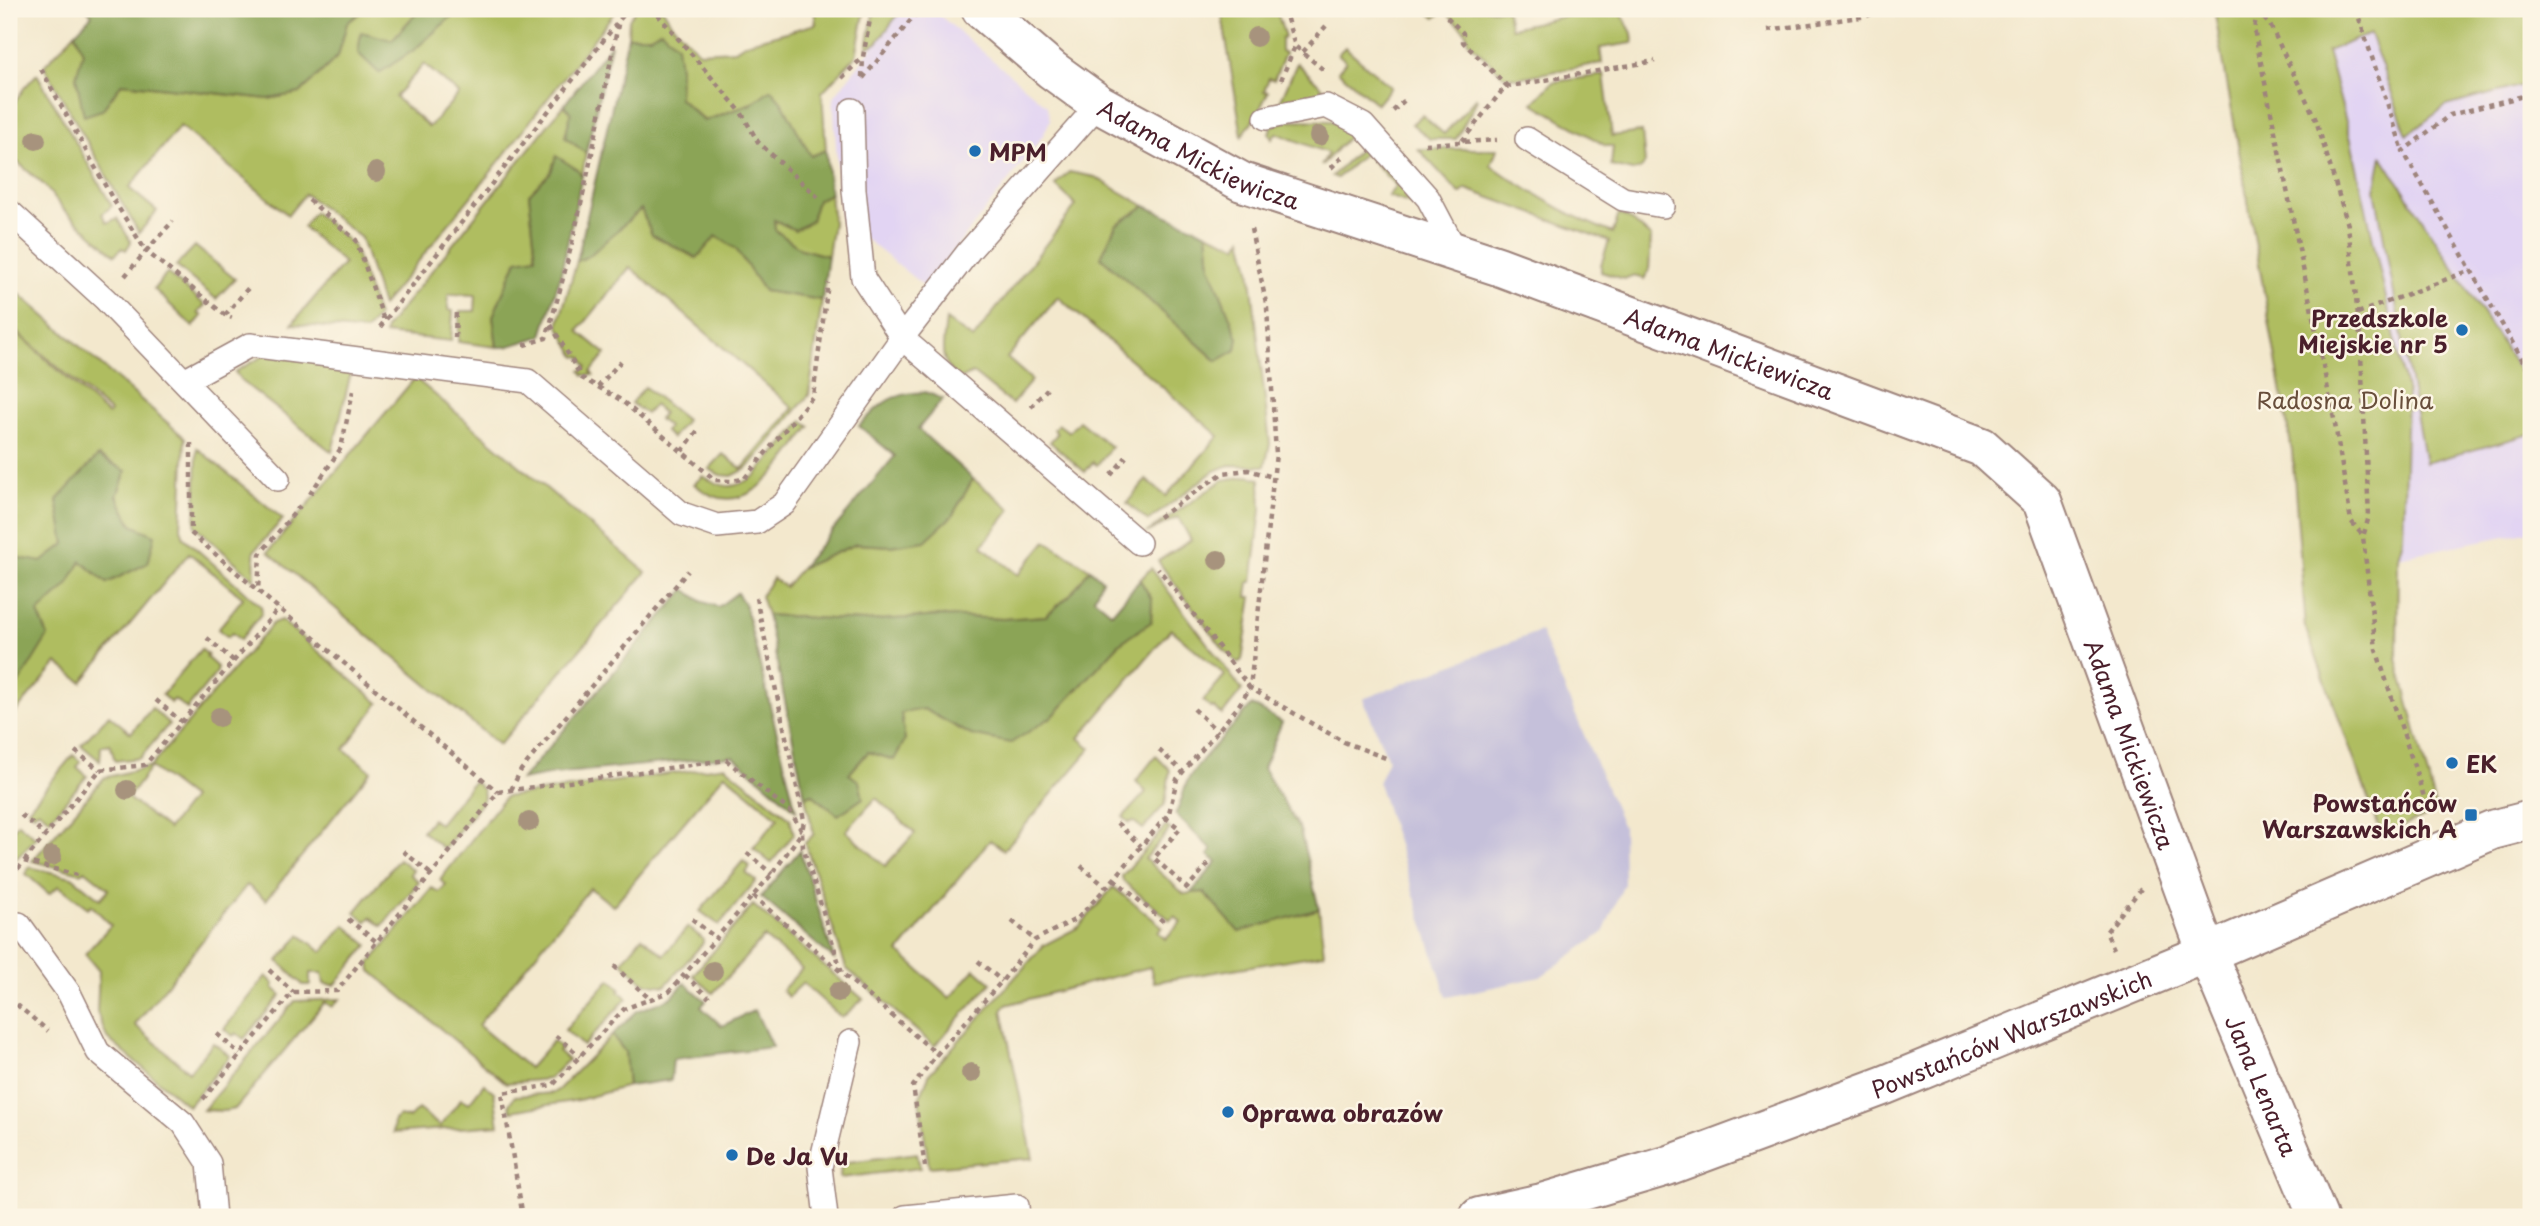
<svg xmlns="http://www.w3.org/2000/svg" width="2540" height="1226" font-family="'Playpen Sans',sans-serif">
  <style>
    .built { fill: #e2d4f3 }
    .industrial { fill: #c5c0da }
    .green { fill: #afbd60; stroke: #7c6e46; stroke-width: 2; fill-rule: evenodd }
    .forest { fill: #8ba456; stroke: #6a6240; stroke-width: 2 }
    .lines { fill: none; stroke-linecap: round; stroke-linejoin: round }
    .lane-casing { stroke: #9e847c; stroke-width: 26 }
    .street-casing { stroke: #9e847c; stroke-width: 42 }
    .secondary-casing { stroke: #9e847c; stroke-width: 42 }
    .path { stroke: #9e847c; stroke-width: 4.5; stroke-dasharray: 5 5; stroke-linecap: butt }
    .lane { stroke: #fff; stroke-width: 23 }
    .street { stroke: #fff; stroke-width: 38 }
    .secondary { stroke: #fff; stroke-width: 38 }
    .tree { fill: #a7937d }
    .poi-dot { fill: #1f6fb2; stroke: #fcf5e5; stroke-width: 2.5 }
    .labels { text-anchor: middle; dominant-baseline: central; stroke-width: 5; stroke-linejoin: round; paint-order: stroke }
    .poi-label { font-size: 23px; font-weight: bold; fill: #4a1f2b; stroke: #fcf5e5; text-anchor: start }
    .street-label { font-size: 23px; fill: #4a1f2b; stroke: #fcf5e5 }
    .park-label { font-size: 23px; fill: #684e3b; stroke: #fcf5e5 }
  </style>
  <rect width="100%" height="100%" fill="#fcf5e5"/>
  <filter id="ink" filterUnits="userSpaceOnUse"><feTurbulence type="fractalNoise" baseFrequency=".0143" numOctaves="2"/><feDisplacementMap in="SourceGraphic" scale="14" xChannelSelector="R" yChannelSelector="G"/><feConvolveMatrix kernelMatrix="1 2 1 2 8 2 1 2 1" color-interpolation-filters="sRGB"/></filter>
  <filter id="wash" filterUnits="userSpaceOnUse"><feTurbulence type="fractalNoise" baseFrequency=".00686" numOctaves="4" result="noise"/><feDisplacementMap in="SourceGraphic" scale="28" xChannelSelector="R" yChannelSelector="G"/><feGaussianBlur stdDeviation="1.57" result="paint"/><feColorMatrix in="noise" values="0 0 0 0 0 0 0 0 0 0 0 0 0 0 0 0 0 1.4 0 .05"/><feComposite in="paint" operator="in"/></filter>
  <g filter="url(#wash)">
    <rect width="100%" height="100%" fill="#f3e8cd"/>
    <path class="built" d="M 902,9 L 932,9 L 1047,106 L 1050,120 L 1044,134 L 1020,166 L 925,287 L 845,222 L 841,223 L 833,98 Z
      M 2531,9 L 2531,531 L 2398,557 L 2403,539 L 2378,267 L 2351,140 L 2327,51 L 2370,34 Z"/>
    <path class="industrial" d="M 1540,631 L 1623,827 L 1624,884 L 1603,933 L 1540,977 L 1447,997 L 1378,783 L 1388,759 L 1363,699 Z"/>
    <path class="green" d="M 365,9 L 420,9 L 392,40 L 361,33 L 414,50 L 460,9 L 617,9 L 491,172 L 382,306 L 361,238 L 305,194 L 288,215 L 180,126 L 129,188 L 157,211 L 139,233 L 44,66 L 75,33 L 83,52 L 76,77 L 102,110 L 122,83 L 268,99 L 300,93 L 338,56 L 347,23 ZM 424,64 L 459,94 L 429,127 L 395,97 Z
      M 636,9 L 663,9 L 671,23 L 699,52 L 735,50 L 746,43 L 816,24 L 814,9 L 865,9 L 856,56 L 822,92 L 826,150 L 811,157 L 782,102 L 751,103 L 705,121 L 679,98 L 680,68 L 650,36 L 628,36 L 629,19 Z
      M 874,9 L 902,9 L 877,43 L 867,48 Z
      M 1221,9 L 1276,9 L 1285,37 L 1281,38 L 1281,51 L 1285,53 L 1274,80 L 1269,78 L 1264,91 L 1268,92 L 1259,111 L 1242,136 Z
      M 1424,9 L 1506,9 L 1511,28 L 1598,9 L 1619,9 L 1632,33 L 1633,43 L 1600,48 L 1602,63 L 1517,78 L 1504,76 L 1468,41 L 1466,32 L 1444,10 L 1435,18 Z
      M 2214,9 L 2531,9 L 2531,83 L 2446,106 L 2407,135 L 2370,34 L 2327,51 L 2351,140 L 2407,393 L 2403,539 L 2398,557 L 2397,659 L 2437,811 L 2382,836 L 2306,629 L 2292,451 Z
      M 1345,47 L 1391,87 L 1377,104 L 1338,71 L 1346,61 L 1338,54 Z
      M 1297,63 L 1329,94 L 1279,104 Z
      M 37,74 L 112,206 L 102,214 L 107,223 L 117,218 L 131,242 L 126,250 L 122,248 L 115,255 L 64,210 L 44,185 L 14,159 L 9,152 L 9,112 L 24,88 Z
      M 1604,75 L 1612,136 L 1642,132 L 1645,163 L 1641,169 L 1632,171 L 1611,166 L 1613,146 L 1606,146 L 1533,103 L 1553,82 Z
      M 1476,98 L 1477,100 L 1456,139 L 1430,139 L 1412,124 L 1422,115 L 1444,134 Z
      M 564,105 L 571,113 L 565,137 L 586,153 L 582,176 L 578,170 L 551,172 L 529,194 L 536,257 L 493,316 L 497,347 L 458,342 L 460,311 L 475,311 L 476,295 L 448,294 L 448,310 L 453,311 L 451,341 L 385,334 L 386,328 Z
      M 1286,120 L 1333,121 L 1350,135 L 1321,166 L 1328,153 L 1276,133 L 1272,139 L 1269,133 L 1272,126 Z
      M 1363,146 L 1400,182 L 1423,208 L 1388,196 L 1396,186 L 1365,153 L 1337,178 L 1332,176 Z
      M 1418,149 L 1497,149 L 1491,165 C 1530,193 1568,216 1613,233 L 1619,213 L 1630,219 L 1651,237 L 1649,270 L 1644,279 L 1634,275 L 1624,279 L 1601,272 L 1601,265 L 1609,241 L 1466,189 L 1460,194 Z
      M 2382,156 L 2531,389 L 2531,434 L 2425,463 L 2375,190 Z
      M 1069,172 L 1095,177 L 1145,206 L 1116,225 L 1101,257 L 1217,361 L 1238,338 L 1210,266 L 1207,233 L 1238,246 L 1242,238 L 1250,269 L 1270,444 L 1265,466 L 1230,465 L 1214,471 L 1148,521 L 1127,503 L 1146,480 L 1166,496 L 1219,436 L 1058,297 L 1007,358 L 1032,380 L 1012,404 L 973,373 L 958,380 C 937,357 943,349 946,320 L 973,339 L 1076,205 L 1055,185 Z
      M 830,194 L 833,223 L 828,256 L 801,249 L 775,230 L 774,219 L 795,230 L 817,200 Z
      M 642,208 L 652,235 L 696,258 L 716,235 L 736,249 L 764,291 L 822,300 L 809,395 L 748,468 L 732,476 L 720,475 L 709,469 L 723,454 L 742,469 L 793,408 L 630,267 L 578,331 L 606,354 L 591,372 L 593,375 L 584,375 L 581,371 L 587,367 L 581,356 L 576,357 L 558,325 L 577,261 L 589,256 Z
      M 314,212 L 353,245 L 378,316 L 366,331 L 292,324 L 344,263 L 303,227 Z
      M 195,246 L 235,279 L 216,299 L 176,266 Z
      M 167,273 L 205,305 L 198,313 L 202,316 L 193,327 L 154,289 Z
      M 9,285 L 185,438 L 181,528 L 184,538 L 261,606 L 262,613 L 240,640 L 232,633 L 228,637 L 218,629 L 243,598 L 189,553 L 82,682 L 57,663 L 9,720 L 9,699 L 22,676 L 38,613 L 68,585 L 81,560 L 132,525 L 117,496 L 126,471 L 98,456 L 57,500 L 65,544 L 42,563 L 9,556 ZM 17,332 L 110,412 L 108,415 L 17,333 Z
      M 265,355 L 353,364 L 332,452 L 243,382 L 235,372 Z
      M 415,378 L 646,572 L 499,745 L 268,552 Z
      M 645,387 L 686,420 L 672,438 L 665,432 L 668,427 L 659,419 L 663,413 L 654,405 L 646,414 L 631,403 Z
      M 803,421 L 810,427 C 781,464 745,528 694,484 L 703,476 C 724,489 733,490 755,476 Z
      M 1079,421 L 1111,447 L 1097,465 L 1093,462 L 1085,472 L 1050,442 L 1057,434 L 1054,429 L 1058,424 L 1069,432 Z
      M 197,448 L 283,519 L 254,551 L 255,580 L 195,526 Z
      M 1248,476 L 1260,479 L 1261,510 L 1252,582 L 1249,582 L 1247,597 L 1252,597 L 1242,660 L 1238,663 L 1225,651 L 1158,561 L 1191,540 L 1178,517 L 1146,533 L 1223,480 Z
      M 973,479 L 1011,509 L 982,546 L 1018,575 L 1046,541 L 1090,569 L 1070,595 L 1046,616 L 1003,619 L 941,616 L 863,621 L 767,615 L 761,596 L 773,578 L 785,587 L 801,568 L 856,544 L 891,546 L 952,516 Z
      M 1151,568 L 1242,690 L 1222,715 L 1213,707 L 1211,708 L 1203,701 L 1225,675 L 1171,629 L 1079,738 L 1091,748 L 1004,850 L 990,840 L 899,952 L 950,998 L 975,969 L 991,983 L 934,1046 L 846,968 L 805,843 L 814,834 L 805,797 L 812,794 L 838,815 L 863,798 L 849,774 L 868,752 L 905,740 L 900,713 L 924,709 L 971,735 L 1053,716 L 1120,643 L 1151,622 L 1152,600 L 1140,580 ZM 876,798 L 915,833 L 885,866 L 846,831 Z
      M 281,620 L 379,703 L 344,749 L 371,771 L 266,900 L 247,885 L 135,1025 L 189,1072 L 213,1043 L 230,1056 L 188,1106 L 107,1038 L 97,1012 L 99,971 L 85,954 L 111,925 L 91,905 L 88,908 L 59,886 L 49,894 L 26,874 L 29,867 L 72,877 L 100,899 L 109,889 L 85,870 L 81,873 L 32,861 L 104,778 L 151,766 L 273,623 ZM 151,767 L 192,798 L 168,829 L 128,798 Z
      M 201,649 L 208,655 L 206,657 L 217,667 L 217,672 L 187,709 L 174,699 L 171,703 L 162,695 Z
      M 152,708 L 169,724 L 140,758 L 115,761 L 110,744 L 101,746 L 100,761 L 81,745 L 109,715 L 131,733 Z
      M 73,755 L 81,762 L 77,767 L 87,776 L 50,819 L 38,810 L 34,814 L 28,809 Z
      M 1156,756 L 1170,770 L 1165,804 L 1143,829 L 1133,821 L 1130,823 L 1123,817 L 1146,792 L 1136,781 Z
      M 725,766 L 790,818 L 794,834 L 771,863 L 753,848 L 778,818 L 725,774 L 613,906 L 590,888 L 478,1025 L 529,1068 L 553,1041 L 561,1048 L 558,1051 L 568,1060 L 549,1079 L 506,1083 L 371,971 L 370,963 L 432,888 L 439,892 L 446,885 L 440,880 L 505,797 Z
      M 474,781 L 483,790 L 484,797 L 479,806 L 444,849 L 422,831 L 432,819 L 439,824 Z
      M 18,823 L 36,838 L 9,866 L 9,834 Z
      M 1166,826 L 1170,829 L 1145,859 L 1184,894 L 1204,892 L 1239,931 L 1319,909 L 1324,954 L 1154,982 L 1150,967 L 1006,1005 L 1002,1010 L 1033,1158 L 929,1167 L 919,1099 L 930,1073 L 1044,945 L 1079,927 L 1113,887 L 1163,927 L 1158,932 L 1165,939 L 1181,922 L 1175,916 L 1170,920 L 1123,881 L 1122,876 Z
      M 399,859 L 413,870 L 410,874 L 419,882 L 382,926 L 371,917 L 366,922 L 355,912 Z
      M 743,861 L 750,867 L 746,873 L 756,881 L 719,925 L 700,911 Z
      M 753,905 L 863,999 L 842,1018 L 803,983 L 788,997 L 782,990 L 802,969 L 764,937 L 713,993 L 693,975 Z
      M 345,925 L 368,945 L 335,985 L 324,984 L 322,973 L 310,973 L 310,985 L 303,985 L 278,961 L 300,935 L 322,952 Z
      M 688,927 L 703,939 L 703,943 L 665,986 L 644,983 L 622,962 L 642,937 L 664,955 Z
      M 266,976 L 274,984 L 273,988 L 281,995 L 244,1039 L 236,1033 L 233,1036 L 224,1029 Z
      M 610,979 L 621,989 L 619,991 L 627,998 L 583,1046 L 565,1030 Z
      M 340,999 L 332,1007 L 325,1002 L 235,1109 L 224,1111 L 203,1110 L 295,1001 Z
      M 612,1035 L 625,1052 L 628,1086 L 579,1100 L 511,1111 L 509,1104 L 515,1096 L 553,1093 L 559,1089 Z
      M 484,1084 L 494,1092 L 499,1125 L 393,1133 L 394,1120 L 399,1116 L 409,1118 L 418,1109 L 440,1126 L 461,1099 L 469,1103 Z
      M 917,1153 L 920,1168 L 840,1178 L 841,1163 Z"/>
    <path class="forest" d="M 87,9 L 365,9 L 347,23 L 338,56 L 300,93 L 268,99 L 122,83 L 102,110 L 84,116 L 76,77 L 83,52 L 75,33 L 92,15 Z
      M 420,9 L 460,9 L 414,50 L 379,73 L 358,53 L 361,32 L 392,40 Z
      M 661,30 L 677,45 L 680,68 L 679,98 L 704,121 L 751,104 L 771,89 L 782,102 L 811,156 L 826,150 L 830,194 L 817,200 L 811,221 L 795,230 L 774,220 L 775,230 L 801,249 L 828,256 L 822,300 L 764,291 L 736,249 L 716,236 L 697,258 L 652,235 L 641,209 L 589,256 L 577,261 L 628,36 L 650,36 Z
      M 611,44 L 586,153 L 565,137 L 571,113 L 564,105 Z
      M 556,156 L 578,170 L 582,176 L 560,277 L 542,336 L 506,347 L 497,347 L 493,316 L 517,260 L 536,257 L 529,194 L 551,172 Z
      M 1145,206 L 1207,233 L 1210,266 L 1238,338 L 1236,350 L 1217,361 L 1101,257 L 1116,225 Z
      M 925,392 L 943,399 L 918,429 L 973,479 L 952,516 L 925,541 L 891,546 L 856,544 L 801,568 L 895,456 L 859,426 C 884,401 889,394 925,392 Z
      M 98,456 L 126,471 L 117,496 L 132,525 L 155,535 L 148,563 L 107,583 L 81,561 L 68,585 L 38,613 L 48,636 L 9,699 L 9,556 L 42,562 L 65,544 L 57,500 Z
      M 1090,569 L 1102,580 L 1094,598 L 1112,613 L 1140,580 L 1152,600 L 1151,622 L 1120,643 L 1053,716 L 1011,743 L 971,735 L 924,709 L 901,713 L 905,740 L 894,760 L 868,752 L 849,774 L 859,781 L 863,798 L 838,815 L 812,794 L 805,797 L 767,615 L 863,621 L 941,616 L 1003,619 L 1046,616 L 1070,595 Z
      M 685,589 L 701,601 L 718,607 L 737,593 L 745,605 L 796,810 L 733,756 L 554,774 L 521,780 Z
      M 1252,705 L 1282,722 L 1263,768 L 1300,830 L 1319,909 L 1239,932 L 1204,892 L 1191,893 L 1217,862 L 1208,855 L 1212,850 L 1175,814 C 1183,803 1182,789 1189,778 C 1203,755 1234,726 1252,705 Z
      M 800,850 L 834,959 L 761,897 Z
      M 685,983 L 706,1001 L 701,1007 L 722,1026 L 755,1010 L 772,1047 L 673,1059 L 671,1080 L 628,1086 L 625,1052 L 612,1035 L 637,1011 L 671,998 Z"/>
  </g>
  <g filter="url(#ink)">
    <g class="lines">
      <defs>
        <path id="lane" d="M 852,110 L 854,190 L 863,278 L 902,338 L 1139,543
          M 1266,118 L 1326,106 L 1363,125 L 1428,198 L 1457,253
          M 1527,139 L 1623,199 L 1663,206
          M 9,211 L 105,299 L 278,479
          M 184,381 L 250,345 L 528,381 L 682,514 L 717,526 L 757,522 L 784,504 L 902,338 L 969,251 L 1099,104
          M 19,924 L 69,993 L 98,1052 L 183,1123 L 209,1163 L 214,1217
          M 826,1217 L 820,1167 L 850,1042
          M 905,1217 L 1017,1206 L 1018,1217"/>
        <g id="street">
          <path id="s1" d="M 981,9 L 1052,70 L 1099,104 L 1242,182 L 1498,266 L 1982,447 L 2042,501 L 2207,953 L 2318,1217"/>
        </g>
        <g id="secondary">
          <path id="s2" d="M 1479,1217 L 1542,1203 L 1667,1166 L 1885,1085 L 2207,953 L 2492,830 L 2531,820"/>
        </g>
      </defs>
      <use href="#lane" class="lane-casing"/>
      <use href="#street" class="street-casing"/>
      <use href="#secondary" class="secondary-casing"/>
      <path class="path" d="M 649,9 L 658,15 L 741,112 L 758,142 L 821,200
        M 1284,9 L 1295,46 L 1326,72
        M 2356,9 L 2403,151
        M 2257,11 L 2270,25 L 2316,120 L 2348,225 L 2360,335 L 2369,516 L 2363,537 L 2376,649 L 2429,812
        M 2258,11 L 2272,9
        M 2257,12 L 2254,29 L 2335,424 L 2351,521 L 2363,536
        M 1447,17 L 1463,33 L 1463,42 L 1508,87
        M 1768,30 L 1867,16 L 1883,9
        M 1303,52 L 1326,26
        M 41,69 L 111,196 L 146,251 L 173,221
        M 862,77 L 863,58
        M 842,78 L 863,57 L 872,9
        M 863,78 L 920,9
        M 1281,80 L 1295,46
        M 2531,94 L 2450,115 L 2403,151 L 2531,375
        M 1393,111 L 1406,99
        M 1462,141 L 1505,87 L 1655,61
        M 1425,144 L 1497,140
        M 1331,168 L 1345,154
        M 309,200 L 356,240 L 384,320
        M 1251,229 L 1267,308 L 1276,454 L 1250,688 L 1344,742 L 1388,759
        M 125,276 L 146,251 L 225,315 L 232,318
        M 2358,313 L 2471,270
        M 225,315 L 250,286
        M 551,325 L 582,378 L 621,400 L 715,480 L 731,481 L 744,479 L 813,396 L 828,283
        M 380,327 L 628,9
        M 455,338 L 456,311
        M 524,345 L 546,338 C 578,234 597,127 619,20
        M 598,387 L 621,361
        M 1031,407 L 1047,389
        M 191,443 L 191,533 L 257,590
        M 682,451 L 699,429
        M 1111,475 L 1126,457
        M 310,494 L 341,448 L 353,391
        M 300,506 L 260,554 L 258,591 L 498,792
        M 1159,517 L 1223,473 L 1248,470 L 1273,477
        M 756,598 L 804,820 L 802,832 L 803,847 L 842,973 L 937,1054 L 1002,981 L 1035,940 L 1078,918 L 1114,879 L 1169,813 L 1177,779 L 1237,708 L 1250,688 L 1158,568
        M 207,638 L 234,661
        M 156,700 L 182,722
        M 1194,709 L 1218,732
        M 1159,750 L 1183,772
        M 75,751 L 100,770
        M 511,790 L 521,770 L 688,571
        M 21,815 L 46,835
        M 1165,817 L 1180,829 L 1154,858 L 1187,888 L 1211,861
        M 1117,823 L 1141,846
        M 403,851 L 432,875
        M 747,853 L 772,874
        M 24,861 L 77,875
        M 1081,866 L 1106,887
        M 9,873 L 16,871 L 100,770 L 145,765 L 279,608
        M 1114,879 L 1164,922
        M 753,896 L 840,971
        M 348,919 L 378,943
        M 692,919 L 716,938
        M 1012,921 L 1035,940
        M 2114,949 L 2106,932 L 2141,889
        M 978,961 L 1002,981
        M 614,966 L 651,1000
        M 269,970 L 293,992
        M 685,975 L 709,998
        M 9,998 L 48,1031
        M 217,1034 L 240,1054
        M 556,1036 L 580,1056
        M 203,1099 L 293,992 L 337,991 L 498,792 L 726,760 L 791,812 L 802,832 L 772,874 L 669,992 L 624,1009 L 553,1085 L 502,1093 L 523,1217
        M 925,1167 L 913,1086 L 937,1054"/>
      <use href="#lane" class="lane"/>
      <use href="#street" class="street"/>
      <use href="#secondary" class="secondary"/>
    </g>
    <g class="tree">
      <circle cx="1256" cy="37" r="10"/>
      <circle cx="1319" cy="136" r="10"/>
      <circle cx="36" cy="140" r="10"/>
      <circle cx="376" cy="172" r="10"/>
      <circle cx="1218" cy="560" r="10"/>
      <circle cx="219" cy="717" r="10"/>
      <circle cx="127" cy="790" r="10"/>
      <circle cx="529" cy="822" r="10"/>
      <circle cx="52" cy="856" r="10"/>
      <circle cx="713" cy="971" r="10"/>
      <circle cx="838" cy="992" r="10"/>
      <circle cx="971" cy="1073" r="10"/>
    </g>
  </g>
  <g class="poi-dot">
    <circle cx="975" cy="151" r="7"/>
    <circle cx="2462" cy="330" r="7"/>
    <circle cx="2452" cy="763" r="7"/>
    <rect x="2464" y="808" width="14" height="14" rx="3.5"/>
    <circle cx="1228" cy="1112" r="7"/>
    <circle cx="732" cy="1155" r="7"/>
  </g>
  <g class="labels">
    <g class="poi-label">
      <text x="989" y="151">MPM</text>
      <text x="2448" y="317" text-anchor="end">Przedszkole<tspan x="2448" dy="26">Miejskie nr 5</tspan></text>
      <text x="2466" y="763">EK</text>
      <text x="2457" y="802" text-anchor="end">Powstańców<tspan x="2457" dy="26">Warszawskich A</tspan></text>
      <text x="1242" y="1112">Oprawa obrazów</text>
      <text x="746" y="1155">De Ja Vu</text>
    </g>
    <g class="street-label">
      <text stroke="none"><textPath href="#s1" startOffset="264">Adama Mickiewicza</textPath></text>
      <text stroke="none"><textPath href="#s1" startOffset="831">Adama Mickiewicza</textPath></text>
      <text stroke="none"><textPath href="#s1" startOffset="1440">Adama Mickiewicza</textPath></text>
      <text stroke="none"><textPath href="#s2" startOffset="564">Powstańców Warszawskich</textPath></text>
      <text stroke="none"><textPath href="#s1" startOffset="1806">Jana Lenarta</textPath></text>
    </g>
    <g class="park-label">
      <text x="2345" y="399">Radosna Dolina</text>
    </g>
  </g>
  <rect width="2540" height="1226" fill="none" stroke="#fcf5e5" stroke-width="35"/>
</svg>
